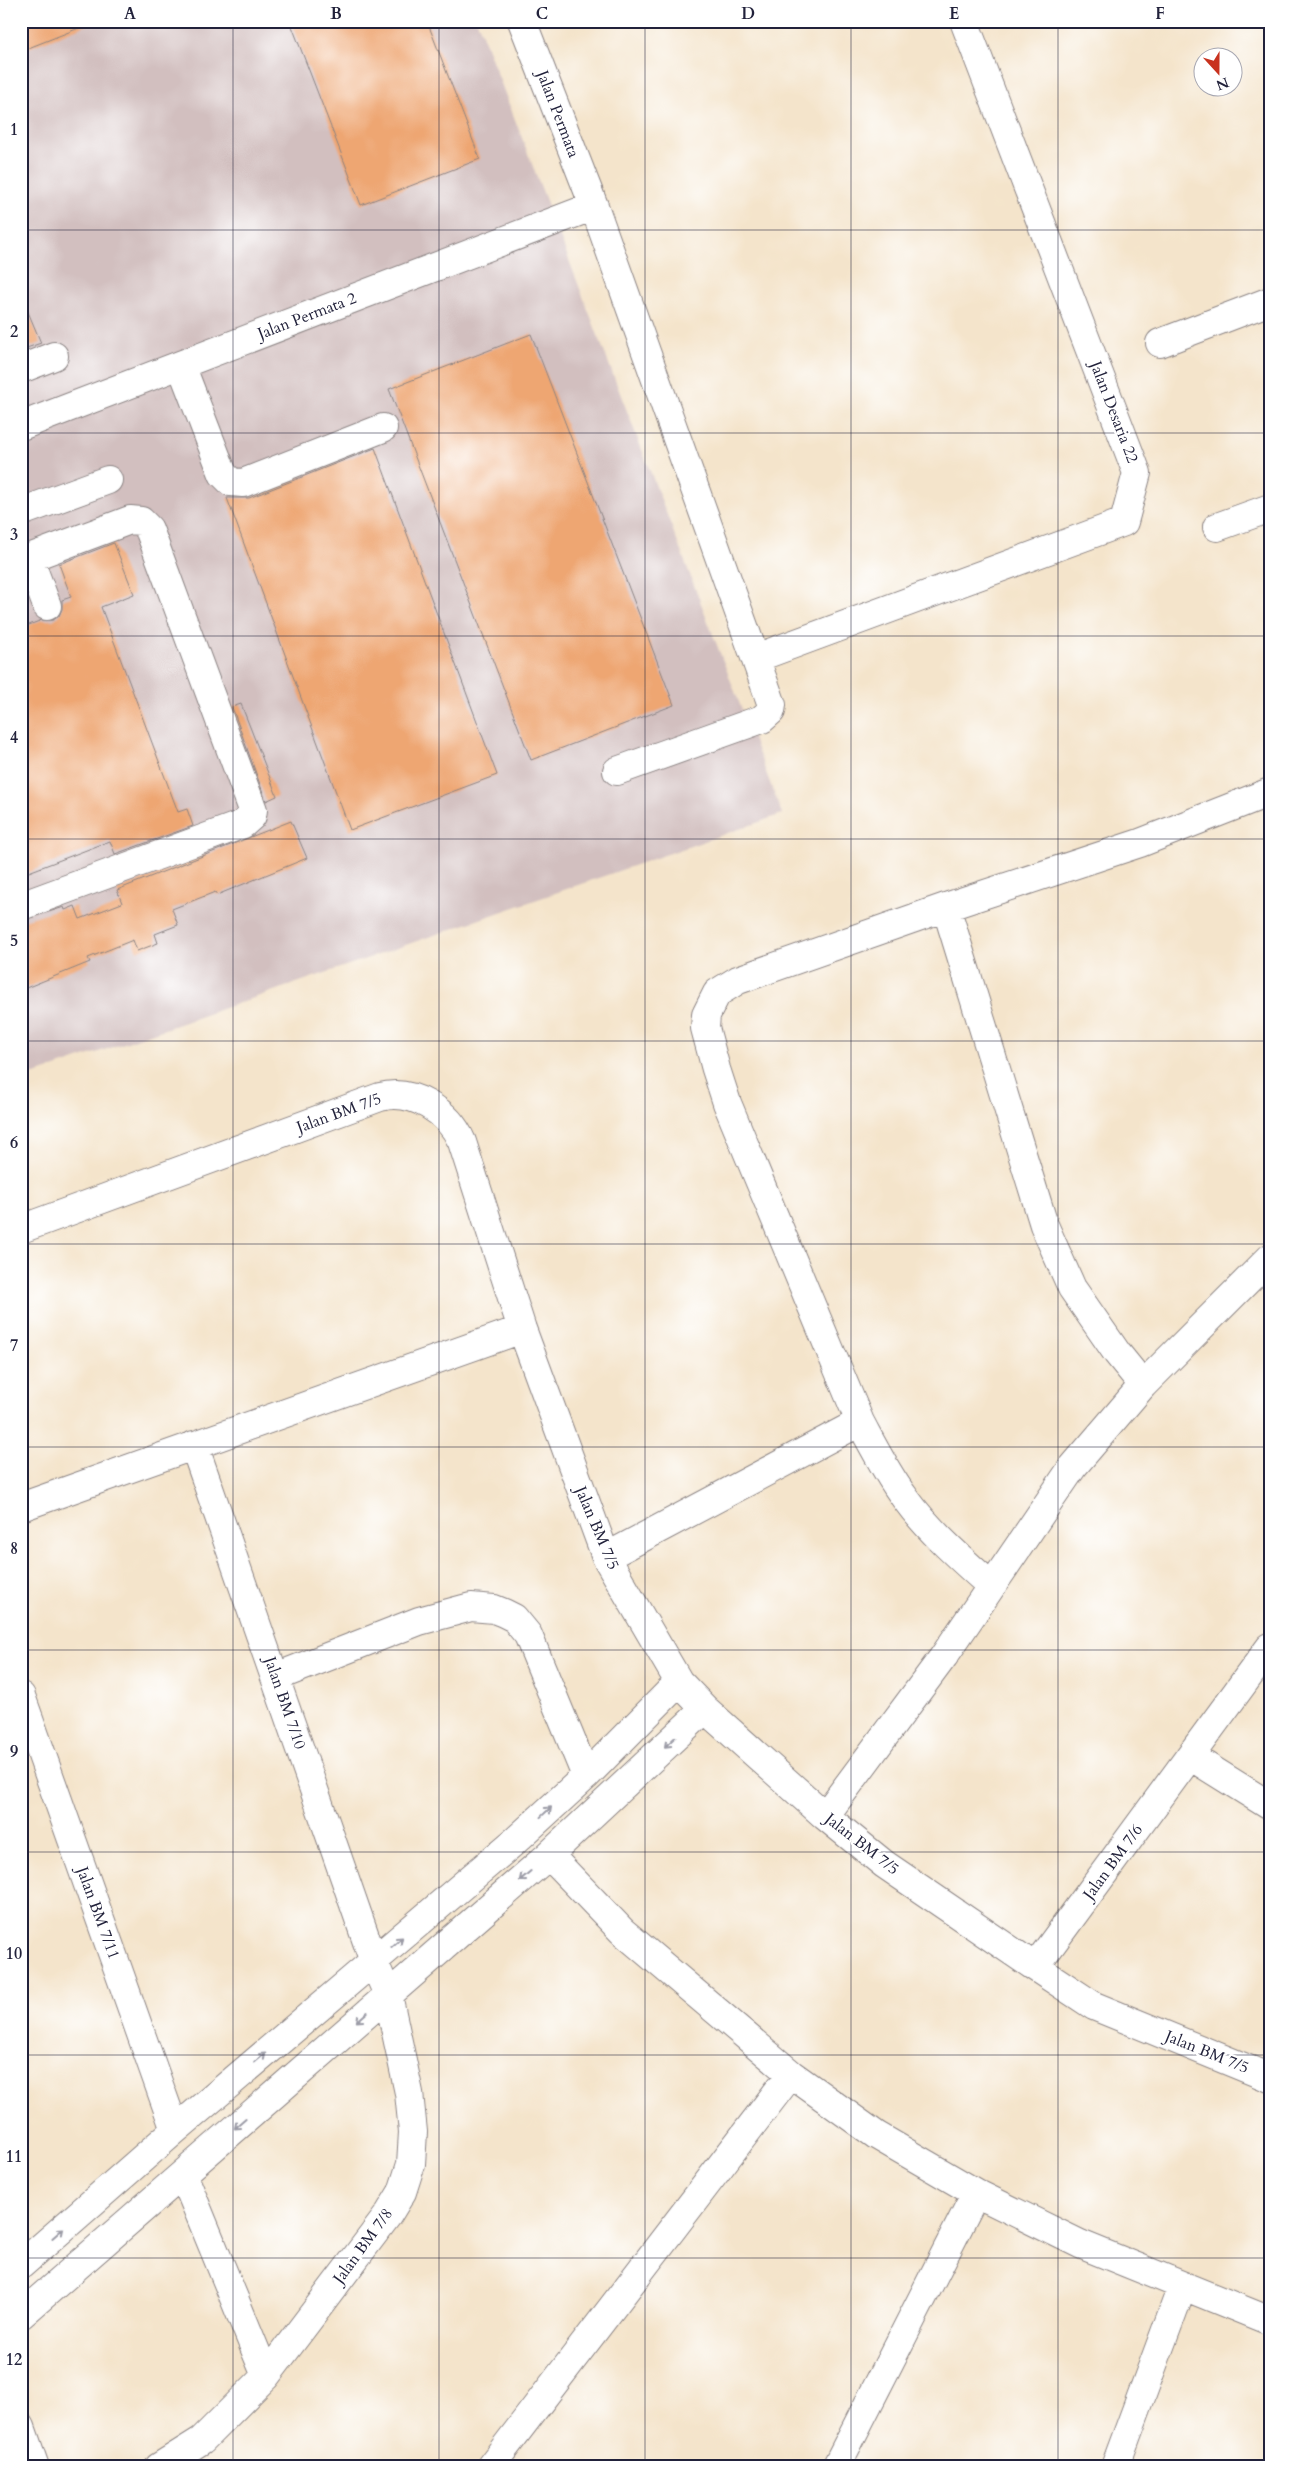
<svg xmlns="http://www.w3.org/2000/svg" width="1291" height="2488" font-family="Cardo,serif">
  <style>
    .industrial { fill: #d2bfbf }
    .building { fill: #eea672 }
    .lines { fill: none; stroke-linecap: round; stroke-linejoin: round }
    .minor-casing { stroke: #8b8383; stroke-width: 30 }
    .minor { stroke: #fff; stroke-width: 28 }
    .oneway { stroke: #9c9ca7 }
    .grid { fill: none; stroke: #22223b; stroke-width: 1; stroke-opacity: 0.55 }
    .labels { text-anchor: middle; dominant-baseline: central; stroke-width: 4.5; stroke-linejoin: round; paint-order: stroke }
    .street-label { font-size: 16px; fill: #22223b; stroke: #fff }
    .neatline { fill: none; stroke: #22223b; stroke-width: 2 }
    .grid-label { font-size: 16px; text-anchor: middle; font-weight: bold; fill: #22223b }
  </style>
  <rect width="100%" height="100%" fill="#fff"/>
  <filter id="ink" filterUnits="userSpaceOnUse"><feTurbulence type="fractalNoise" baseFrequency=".02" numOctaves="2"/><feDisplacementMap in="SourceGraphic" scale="10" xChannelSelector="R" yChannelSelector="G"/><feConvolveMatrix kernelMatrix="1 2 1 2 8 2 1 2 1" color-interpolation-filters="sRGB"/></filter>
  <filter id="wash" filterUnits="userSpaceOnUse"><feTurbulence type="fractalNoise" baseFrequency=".0096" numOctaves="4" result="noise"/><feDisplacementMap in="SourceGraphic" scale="20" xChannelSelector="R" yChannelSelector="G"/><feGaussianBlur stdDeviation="1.12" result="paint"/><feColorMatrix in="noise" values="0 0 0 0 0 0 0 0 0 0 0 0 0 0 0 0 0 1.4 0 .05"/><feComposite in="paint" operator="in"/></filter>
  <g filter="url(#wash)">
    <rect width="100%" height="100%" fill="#f4e4cb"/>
    <path class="industrial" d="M 21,21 L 477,21 L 782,814 L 21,1079 Z"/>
    <g id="blocks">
      <path class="building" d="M 21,21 L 94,21 L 94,22 L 21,51 Z
        M 290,21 L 427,21 L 480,159 L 361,205 Z
        M 21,295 L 41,343 L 21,350 Z
        M 531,334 L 674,705 L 531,760 L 389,389 Z
        M 375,448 L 497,775 L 350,830 L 227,498 L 249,498 Z
        M 114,543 L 134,594 L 101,607 L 178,812 L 187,809 L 193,826 L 115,854 L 110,841 L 21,875 L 21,628 L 42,620 L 53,620 L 59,616 L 62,609 L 62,600 L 71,597 L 59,564 Z
        M 241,704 L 277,796 L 266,801 L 232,707 Z
        M 291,821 L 307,858 L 217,895 L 215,892 L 172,909 L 178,925 L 155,934 L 158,943 L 137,951 L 133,940 L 88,958 L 90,962 L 21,990 L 21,921 L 64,907 L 65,910 L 75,906 L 80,919 L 122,903 L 117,890 Z"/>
    </g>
  </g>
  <g filter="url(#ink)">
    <use href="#blocks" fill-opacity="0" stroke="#8b8383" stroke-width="1"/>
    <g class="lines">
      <defs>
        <path id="minor" d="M 522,21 L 594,206 L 772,705 L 771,711 L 762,719 L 617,771
          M 1160,343 L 1270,301
          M 181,365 L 223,474 L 231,482 L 243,483 L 383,428
          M 21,369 L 54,356
          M 21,426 L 594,206
          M 21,512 L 108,480
          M 1217,527 L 1270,508
          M 29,558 L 47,606
          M 21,561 L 130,520 L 141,521 L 149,529 L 253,810 L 252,816 L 243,824 L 21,906
          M 756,658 L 1124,522 L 1137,473 L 964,21
          M 946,907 L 1044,1225 L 1072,1288 L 1117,1353 L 1143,1385
          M 21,1229 L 380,1097 C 413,1088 449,1112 462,1142 L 522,1329 L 606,1557 L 679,1682 L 705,1709 L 825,1816 L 884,1864 L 1035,1967 L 1094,2006 L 1270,2078
          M 21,1507 L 522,1329
          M 606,1557 L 860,1422
          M 990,1585 C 961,1559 928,1530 905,1498 C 887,1474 874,1448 860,1422 L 727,1103 L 716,1069 L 705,1028 L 706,1015 L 717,993 L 738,980 L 946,907 L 1140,843 L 1270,792
          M 276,1677 L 419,1621 L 471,1607 L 494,1609 L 504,1613 L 514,1618 L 528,1635 L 586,1776
          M 21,1696 L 175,2130
          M 1190,1756 L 1270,1806
          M 825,1816 L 944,1656 L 1072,1468 L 1143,1385 L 1270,1258
          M 549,1855 L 622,1931 L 791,2074 L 876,2135 L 976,2193 L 1080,2244 L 1270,2321
          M 1035,1967 L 1270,1647
          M 183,2174 L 266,2376
          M 21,2265 L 175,2130 L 515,1841 L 586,1776 L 679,1682
          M 21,2315 L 549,1855 L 705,1709
          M 21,2427 L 35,2467
          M 159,2467 L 202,2440 L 266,2376 L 388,2215 L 402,2192 L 411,2164 L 413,2132 L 409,2093 L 388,1995 L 374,1962 L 194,1445
          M 490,2467 L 791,2074
          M 836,2467 L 976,2193
          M 1115,2467 L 1182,2287"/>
      </defs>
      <use href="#minor" class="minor-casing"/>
      <use href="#minor" class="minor"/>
    </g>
    <defs><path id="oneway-shaft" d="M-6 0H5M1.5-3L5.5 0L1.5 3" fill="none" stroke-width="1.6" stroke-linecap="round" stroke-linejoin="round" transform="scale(1.25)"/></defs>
    <g class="oneway">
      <use href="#oneway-shaft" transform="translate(670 1742) rotate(137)"/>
      <use href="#oneway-shaft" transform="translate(546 1812) rotate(-43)"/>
      <use href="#oneway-shaft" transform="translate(525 1876) rotate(139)"/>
      <use href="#oneway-shaft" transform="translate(397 1942) rotate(-41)"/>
      <use href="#oneway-shaft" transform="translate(362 2017) rotate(139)"/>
      <use href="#oneway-shaft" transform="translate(260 2058) rotate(-40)"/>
      <use href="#oneway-shaft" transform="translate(240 2124) rotate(139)"/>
      <use href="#oneway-shaft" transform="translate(58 2233) rotate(-41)"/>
    </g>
  </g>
  <path class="grid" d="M 233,21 L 233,2467M 439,21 L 439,2467M 645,21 L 645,2467M 851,21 L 851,2467M 1058,21 L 1058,2467M 21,230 L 1270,230M 21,433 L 1270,433M 21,636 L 1270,636M 21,839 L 1270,839M 21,1041 L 1270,1041M 21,1244 L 1270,1244M 21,1447 L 1270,1447M 21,1650 L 1270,1650M 21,1852 L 1270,1852M 21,2055 L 1270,2055M 21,2258 L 1270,2258"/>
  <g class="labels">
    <g class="street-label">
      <text transform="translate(558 114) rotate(69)">Jalan Permata</text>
      <text transform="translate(307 316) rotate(-21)">Jalan Permata 2</text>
      <text transform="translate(1114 412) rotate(69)">Jalan Desaria 22</text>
      <text transform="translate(339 1113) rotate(-20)">Jalan BM 7/5</text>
      <text transform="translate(597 1528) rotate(67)">Jalan BM 7/5</text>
      <text transform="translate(285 1703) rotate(71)">Jalan BM 7/10</text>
      <text transform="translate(862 1844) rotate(38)">Jalan BM 7/5</text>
      <text transform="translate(1113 1862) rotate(-54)">Jalan BM 7/6</text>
      <text transform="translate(98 1913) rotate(70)">Jalan BM 7/11</text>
      <text transform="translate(1207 2052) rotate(22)">Jalan BM 7/5</text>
      <text transform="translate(363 2246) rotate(-54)">Jalan BM 7/8</text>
    </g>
  </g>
  <rect width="1291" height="2488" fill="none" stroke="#fff" stroke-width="55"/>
  <g transform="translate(1218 72) rotate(159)"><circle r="24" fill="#ffffff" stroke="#a7a7b1"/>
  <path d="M0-4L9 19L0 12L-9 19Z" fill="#c8321e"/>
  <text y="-8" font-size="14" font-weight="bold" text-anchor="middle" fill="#22223b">N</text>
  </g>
  <rect x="28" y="28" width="1236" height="2432" class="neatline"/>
  <g class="grid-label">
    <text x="130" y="19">A</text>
    <text x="336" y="19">B</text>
    <text x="542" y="19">C</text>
    <text x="748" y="19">D</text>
    <text x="954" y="19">E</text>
    <text x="1160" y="19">F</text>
    <text x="14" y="135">1</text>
    <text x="14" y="337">2</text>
    <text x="14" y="540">3</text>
    <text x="14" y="743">4</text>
    <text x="14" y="946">5</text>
    <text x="14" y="1148">6</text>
    <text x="14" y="1351">7</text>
    <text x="14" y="1554">8</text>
    <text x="14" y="1757">9</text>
    <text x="14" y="1959">10</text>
    <text x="14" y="2162">11</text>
    <text x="14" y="2365">12</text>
  </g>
</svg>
